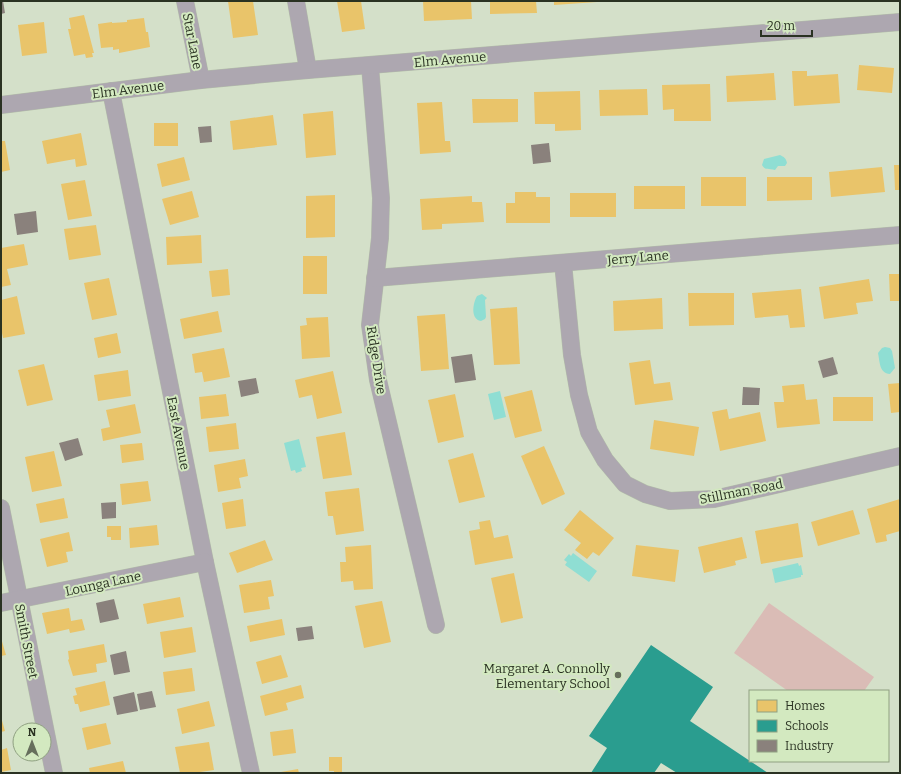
<svg xmlns="http://www.w3.org/2000/svg" width="901" height="774" font-family="Bitter,serif">
<style>
.green{fill:#dabcb6}
.water{fill:#8fded3}
.homes{fill:#e9c46a}
.schools{fill:#2a9d8f}
.industry{fill:#8a817c}
.lines{fill:none;stroke-linecap:round;stroke-linejoin:round}
.minor-casing{stroke:#b2bca9;stroke-width:18}
.minor{stroke:#ada7b0;stroke-width:17}
.poi-dot{fill:#666f5c;stroke:#d3e9c0;stroke-width:1.5}
.labels{text-anchor:middle;stroke-width:4;stroke-linejoin:round;paint-order:stroke}
.street-label{font-size:13px;fill:#2a3222;stroke:#d3e9c0}
.poi-label{font-size:13px;fill:#2a3222;stroke:#d3e9c0;text-anchor:end}
</style>
<rect width="100%" height="100%" fill="#d4e0c9"/>
<polygon class="green" points="769,603 874,677 864,691 788,691 734,653"/>
<g class="water">
<path d="M780 155C784 157 786 158 787 163L785 166H778L775 170C769 168 765 171 762 165L764 159Z"/>
<path d="M482 294 487 298 485 300 486 317 485 319 481 321C470 319 473 303 477 296Z"/>
<path d="M885 347 890 348 892 351 895 368 890 374C879 373 880 362 878 353L882 348Z"/>
<polygon points="500,391 506,417 494,420 488,394"/>
<polygon points="299,439 306,467 301,468 302,471 296,473 295,470 291,471 284,443"/>
<polygon points="573,553 597,571 589,582 565,565 567,562 564,560 569,554 571,556"/>
<polygon points="798,563 799,566 801,565 803,575 801,575 801,577 775,583 772,569"/>
</g>
<g class="homes">
<polygon points="228,1 253,1 258,35 233,38"/>
<polygon points="337,1 361,1 365,29 342,32"/>
<polygon points="423,1 471,1 472,19 424,21"/>
<polygon points="490,1 536,1 537,13 490,14"/>
<polygon points="554,1 597,1 597,2 554,5"/>
<polygon points="84,15 94,53 92,53 93,57 86,58 85,54 74,56 68,29 71,29 69,18"/>
<polygon points="144,18 146,32 148,32 150,47 119,53 119,49 113,50 113,47 101,48 98,24 112,22 112,23 127,22 127,20"/>
<polygon points="44,22 47,53 22,56 18,25"/>
<polygon points="859,65 894,68 892,93 857,90"/>
<polygon points="792,71 807,71 807,76 838,74 840,103 794,106"/>
<polygon points="774,73 776,100 727,102 726,76"/>
<polygon points="710,84 711,121 674,121 674,109 663,110 662,85"/>
<polygon points="647,89 648,115 600,116 599,90"/>
<polygon points="580,91 581,130 555,131 555,124 535,124 534,92"/>
<polygon points="472,99 518,99 518,122 473,123"/>
<polygon points="442,102 445,141 450,141 451,152 420,154 417,103"/>
<polygon points="333,111 336,155 306,158 303,114"/>
<polygon points="273,115 277,145 233,150 230,121"/>
<rect x="154" y="123" width="24" height="23"/>
<polygon points="81,133 87,165 76,167 75,159 47,164 42,141"/>
<polygon points="1,141 5,141 10,170 1,172"/>
<polygon points="184,157 190,180 162,187 157,164"/>
<polygon points="894,165 900,165 900,190 895,190"/>
<polygon points="882,167 885,192 831,197 829,172"/>
<rect x="701" y="177" width="45" height="29"/>
<polygon points="767,177 812,177 812,200 767,201"/>
<polygon points="85,180 92,216 68,220 61,184"/>
<rect x="634" y="186" width="51" height="23"/>
<polygon points="192,191 199,217 170,225 162,199"/>
<polygon points="515,192 536,192 536,197 550,197 550,223 506,223 506,203 515,203"/>
<rect x="570" y="193" width="46" height="24"/>
<polygon points="335,195 335,237 306,238 306,196"/>
<polygon points="472,196 472,202 482,202 484,222 442,224 442,229 422,230 420,199"/>
<polygon points="96,225 101,255 69,260 64,229"/>
<polygon points="201,235 202,263 167,265 166,237"/>
<polygon points="24,244 28,265 7,269 11,285 1,287 1,248"/>
<rect x="303" y="256" width="24" height="38"/>
<polygon points="228,269 230,295 212,297 209,271"/>
<polygon points="889,274 900,274 900,301 890,301"/>
<polygon points="109,278 117,315 92,320 84,283"/>
<polygon points="869,279 873,301 856,303 858,314 824,319 819,287"/>
<polygon points="801,289 805,327 790,328 788,315 755,318 752,293"/>
<polygon points="688,293 734,293 734,325 689,326"/>
<polygon points="17,296 25,334 3,338 1,328 1,300"/>
<polygon points="662,298 663,329 614,331 613,301"/>
<polygon points="517,307 520,364 494,365 490,309"/>
<polygon points="218,311 222,332 184,339 180,319"/>
<polygon points="445,314 449,369 421,371 417,316"/>
<polygon points="328,317 330,357 302,359 300,326 307,325 306,318"/>
<polygon points="117,333 121,353 98,358 94,338"/>
<polygon points="224,348 230,377 204,382 202,372 195,373 192,354"/>
<polygon points="650,360 654,384 670,382 673,400 635,405 629,363"/>
<polygon points="44,364 53,400 27,406 18,370"/>
<polygon points="128,370 131,396 98,401 94,375"/>
<polygon points="333,371 342,413 317,419 312,395 299,398 295,380"/>
<polygon points="900,383 900,412 891,413 888,384"/>
<polygon points="804,384 806,400 817,399 820,424 777,428 774,402 784,402 782,386"/>
<polygon points="532,390 542,431 515,438 504,397"/>
<polygon points="226,394 229,416 201,419 199,397"/>
<polygon points="455,394 464,437 438,443 428,400"/>
<rect x="833" y="397" width="40" height="24"/>
<polygon points="135,404 141,433 103,441 101,429 110,427 106,410"/>
<polygon points="727,409 729,419 760,412 766,441 720,451 712,412"/>
<polygon points="654,420 699,427 694,456 650,449"/>
<polygon points="236,423 239,449 209,452 206,427"/>
<polygon points="345,432 352,475 323,479 316,437"/>
<polygon points="142,443 144,460 122,463 120,445"/>
<polygon points="544,446 565,494 542,505 521,456"/>
<polygon points="54,451 62,486 32,492 25,457"/>
<polygon points="473,453 485,497 459,503 448,460"/>
<polygon points="245,459 248,476 239,478 241,488 218,492 214,465"/>
<polygon points="148,481 151,501 122,505 120,484"/>
<polygon points="359,488 364,531 336,535 333,516 328,516 325,492"/>
<polygon points="64,498 68,518 40,523 36,504"/>
<polygon points="243,499 246,526 226,529 222,503"/>
<polygon points="900,499 900,531 886,535 887,541 876,543 867,509"/>
<polygon points="580,510 614,538 599,556 593,552 587,559 575,550 581,543 564,530"/>
<polygon points="853,510 860,534 818,546 811,522"/>
<polygon points="490,520 494,538 508,535 513,558 475,565 469,531 480,529 479,522"/>
<polygon points="798,523 803,557 761,564 755,531"/>
<polygon points="157,525 159,545 130,548 129,528"/>
<polygon points="107,526 121,526 121,540 111,540 111,537 107,537"/>
<polygon points="69,532 73,551 66,552 68,562 47,567 40,539"/>
<polygon points="742,537 747,558 735,561 736,565 704,573 698,547"/>
<polygon points="265,540 273,560 237,573 229,553"/>
<polygon points="371,545 373,589 354,590 353,581 341,582 340,562 346,562 345,547"/>
<polygon points="636,545 679,550 675,582 632,576"/>
<polygon points="514,573 523,618 501,623 491,578"/>
<polygon points="271,580 274,596 268,597 270,609 244,613 239,585"/>
<polygon points="180,597 184,617 147,624 143,604"/>
<polygon points="382,601 391,642 364,648 355,606"/>
<polygon points="69,608 71,621 82,619 85,630 70,633 69,629 47,634 42,613"/>
<polygon points="282,619 285,635 250,642 247,626"/>
<polygon points="192,627 196,652 164,658 160,632"/>
<polygon points="1,638 6,655 1,656"/>
<polygon points="104,644 107,662 96,664 97,672 73,676 68,660 69,659 68,651"/>
<polygon points="281,655 288,677 262,684 256,662"/>
<polygon points="192,668 195,691 166,695 163,672"/>
<polygon points="105,681 110,705 80,712 78,704 75,704 73,696 77,695 75,688"/>
<polygon points="301,685 304,698 286,703 288,710 265,716 260,696"/>
<polygon points="209,701 215,726 182,734 177,709"/>
<polygon points="1,717 5,731 1,732"/>
<polygon points="106,723 111,744 87,750 82,728"/>
<polygon points="293,729 296,753 273,756 270,732"/>
<polygon points="209,742 214,770 193,773 180,773 175,747"/>
<polygon points="7,748 11,770 1,772 1,750"/>
<polygon points="329,757 342,757 342,773 334,773 334,771 329,771"/>
<polygon points="123,761 126,773 90,773 89,768"/>
<polygon points="298,769 299,773 281,773 281,772"/>
</g>
<polygon class="schools" points="651,645 713,687 690,721 768,773 677,773 661,763 654,773 591,773 607,748 589,736"/>
<g class="industry">
<polygon points="1,1 3,1 5,13 1,14"/>
<polygon points="211,126 212,142 200,143 198,127"/>
<polygon points="549,143 551,162 533,164 531,145"/>
<polygon points="36,211 38,232 17,235 14,214"/>
<polygon points="472,354 476,380 455,383 451,357"/>
<polygon points="833,357 838,374 823,378 818,361"/>
<polygon points="256,378 259,393 241,397 238,381"/>
<polygon points="743,387 760,388 759,405 742,405"/>
<polygon points="78,438 83,455 65,461 59,443"/>
<polygon points="116,502 116,518 102,519 101,503"/>
<polygon points="114,599 119,619 100,623 96,603"/>
<polygon points="312,626 314,639 298,641 296,628"/>
<polygon points="126,651 130,672 114,675 110,655"/>
<polygon points="152,691 156,707 140,710 137,694"/>
<polygon points="134,692 138,711 117,715 113,697"/>
</g>
<g class="lines">
<g class="minor-casing">
<g id="minor">
<polyline points="185,1 201,80"/>
<polyline points="296,1 308,70"/>
<polyline points="370,66 381,198 380,238 370,325 378,380 436,625"/>
<polyline points="111,91 205,562 251,773"/>
<polyline points="1,105 201,80 308,70 900,22"/>
<polyline points="563,263 572,355 579,395 589,432 605,460 625,484 645,494 670,501 714,499 900,456"/>
<polyline points="375,278 900,235"/>
<polyline points="1,508 54,773"/>
<polyline points="1,603 205,562"/>
</g>
</g>
<use href="#minor" class="minor"/>
</g>
<circle class="poi-dot" cx="618" cy="675" r="4"/>
<g class="labels">
<g class="street-label">
<text transform="translate(193 41) rotate(79)" y="5">Star Lane</text>
<text transform="translate(450 59) rotate(-5)" y="5">Elm Avenue</text>
<text transform="translate(128 89) rotate(-7)" y="5">Elm Avenue</text>
<text transform="translate(638 257) rotate(-5)" y="5">Jerry Lane</text>
<text transform="translate(377 360) rotate(81)" y="5">Ridge Drive</text>
<text transform="translate(179 433) rotate(79)" y="5">East Avenue</text>
<text transform="translate(741 491) rotate(-11)" y="5">Stillman Road</text>
<text transform="translate(103 583) rotate(-12)" y="5">Lounga Lane</text>
<text transform="translate(27 641) rotate(79)" y="5">Smith Street</text>
</g>
<g class="poi-label">
<text x="610" y="673">Margaret A. Connolly<tspan x="610" dy="15">Elementary School</tspan></text>
</g>
</g>
<rect width="901" height="774" fill="none" stroke="#2a3222" stroke-width="4"/>
<rect x="749" y="690" width="140" height="72" fill="#d3e9c0" stroke="#8fa081"/>
<rect x="757" y="700" width="20" height="12" fill="#e9c46a" stroke="#8fa081"/>
<text x="785" y="710" font-size="12" fill="#2a3222">Homes</text>
<rect x="757" y="720" width="20" height="12" fill="#2a9d8f" stroke="#8fa081"/>
<text x="785" y="730" font-size="12" fill="#2a3222">Schools</text>
<rect x="757" y="740" width="20" height="12" fill="#8a817c" stroke="#8fa081"/>
<text x="785" y="750" font-size="12" fill="#2a3222">Industry</text>
<g transform="translate(32 742)"><circle r="19" fill="#d3e9c0" stroke="#8fa081"/>
<path d="M0-3L7 15L0 10L-7 15Z" fill="#666f5c"/>
<text y="-6" font-size="11" font-weight="bold" text-anchor="middle" fill="#2a3222">N</text>
</g>
<path d="M761 30v6h51v-6" fill="none" stroke="#2a3222" stroke-width="2"/>
<text x="767" y="30" font-size="12" fill="#2a3222" stroke="#d3e9c0" stroke-width="3" paint-order="stroke">20 m</text>
</svg>
